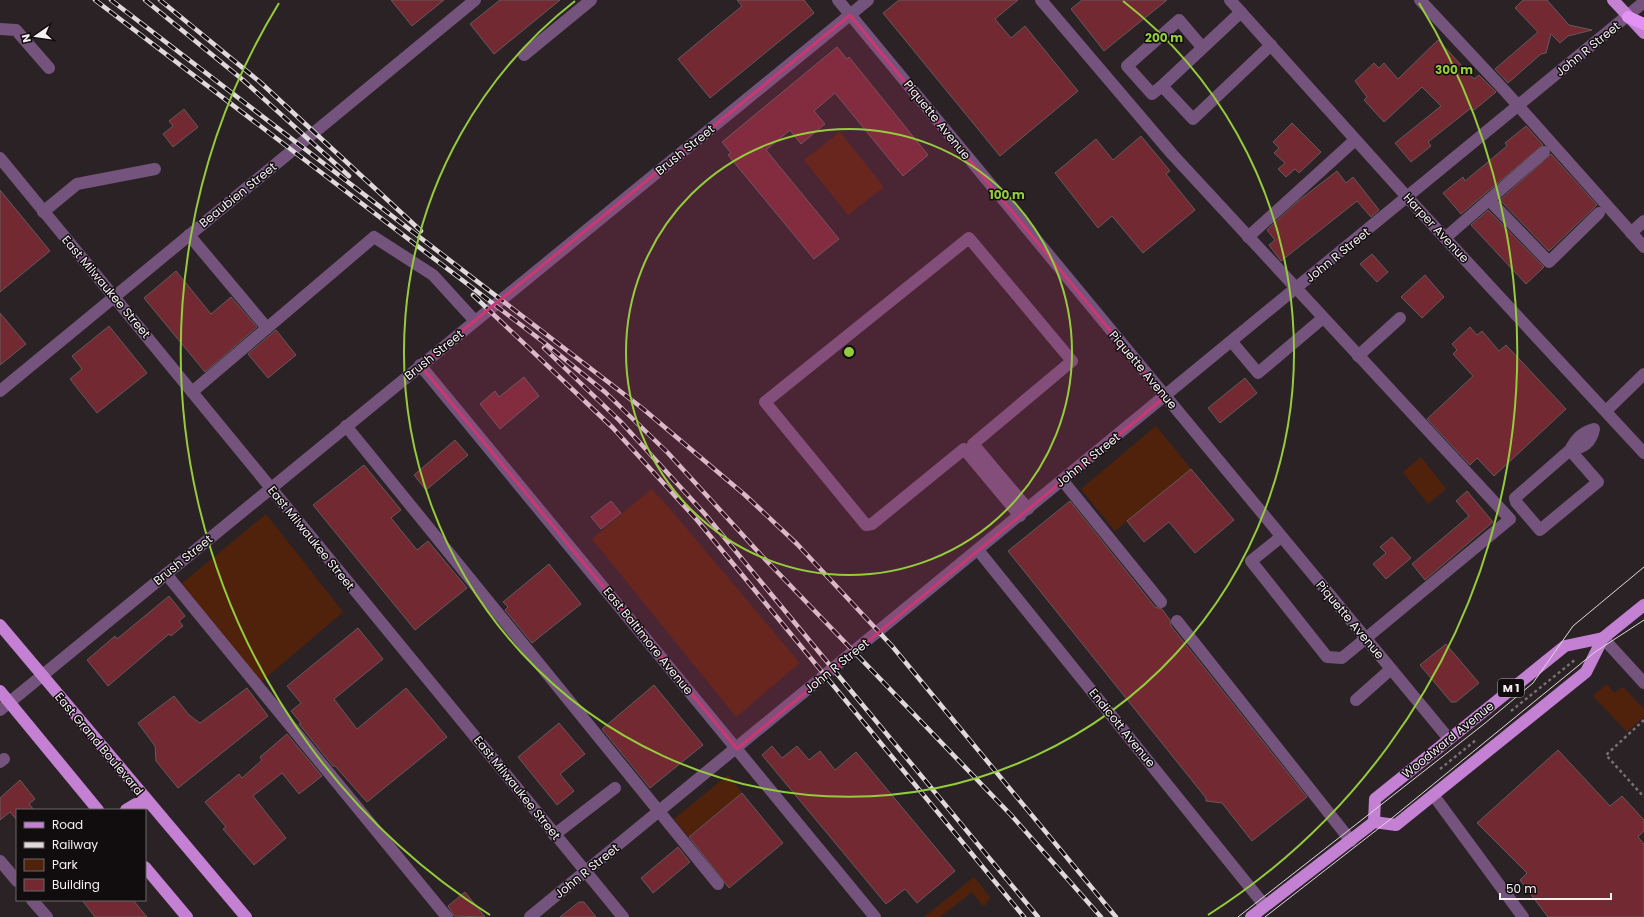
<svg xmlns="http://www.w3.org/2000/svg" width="1644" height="917" font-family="Poppins,sans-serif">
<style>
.green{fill:#50220b}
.building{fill:#722932;stroke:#655a5a}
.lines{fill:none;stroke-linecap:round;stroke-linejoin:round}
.path{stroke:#787073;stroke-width:2.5;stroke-dasharray:3 3;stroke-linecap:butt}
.minor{stroke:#74547c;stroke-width:12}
.major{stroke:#c480d3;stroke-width:12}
.highway{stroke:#e491f6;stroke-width:12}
.tram{stroke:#dfd9dc;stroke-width:1}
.rail-casing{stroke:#dfd9dc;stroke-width:4.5}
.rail{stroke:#110d0f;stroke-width:3;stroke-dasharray:9;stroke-linecap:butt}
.marked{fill:#ca3872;fill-opacity:0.2;stroke:#ca3872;stroke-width:3;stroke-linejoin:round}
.ring{fill:none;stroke:#94cc3c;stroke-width:2}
.labels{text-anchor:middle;stroke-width:3;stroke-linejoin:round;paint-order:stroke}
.shield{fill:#110d0f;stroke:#b1acaf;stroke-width:1}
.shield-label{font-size:11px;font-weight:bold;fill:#f6f0f3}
.street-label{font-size:12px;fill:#f6f0f3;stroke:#110d0f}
.centre{fill:#94cc3c;stroke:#110d0f;stroke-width:2}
.ring-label{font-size:12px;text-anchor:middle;font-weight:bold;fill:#94cc3c;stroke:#110d0f;stroke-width:3;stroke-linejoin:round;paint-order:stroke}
</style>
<rect width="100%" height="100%" fill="#2b2226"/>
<g class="green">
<polygon points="840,132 884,187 848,215 804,160"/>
<polygon points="1156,426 1191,469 1115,531 1081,489"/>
<polygon points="1421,457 1446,489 1428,504 1403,472"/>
<polygon points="651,489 666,504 800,663 736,717 592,539"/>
<polygon points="266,514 343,612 261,682 181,584"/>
<polygon points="1607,684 1614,693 1623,687 1644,709 1644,717 1627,732 1593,696"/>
<polygon points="728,775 742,793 688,837 674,819"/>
<polygon points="974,877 990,897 986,905 982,905 972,892 940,917 924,917"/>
</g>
<g class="building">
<polygon points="391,0 444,0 412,26"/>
<polygon points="500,0 560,0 494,54 470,24"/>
<polygon points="737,0 804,0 814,13 710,98 678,59 742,6"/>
<polygon points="899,0 1018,0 995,19 1011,38 1025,26 1078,91 1000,156 883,13"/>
<polygon points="1082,0 1167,0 1104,51 1071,9"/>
<polygon points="1523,0 1547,0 1569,25 1592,30 1568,36 1560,43 1551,34 1546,53 1541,54 1508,83 1495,69 1538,32 1515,8"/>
<polygon points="1438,40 1474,79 1479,75 1496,92 1474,110 1471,108 1428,142 1431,146 1411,162 1395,143 1441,106 1422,87 1384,122 1364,100 1367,97 1355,81 1374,63 1379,68 1384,63 1398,79"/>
<polygon points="837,47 847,59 849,57 928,155 903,176 835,93 814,111 825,124 801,144 790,130 766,150 839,239 814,259 728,155 731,153 722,142"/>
<polygon points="184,109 198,127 173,147 163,134 173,126 169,121"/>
<polygon points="1292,123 1321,152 1299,173 1295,169 1286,177 1278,169 1285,163 1274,153 1279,148 1273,142"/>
<polygon points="1526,126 1543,145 1461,214 1443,193 1463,177 1465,181 1507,146 1505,143"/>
<polygon points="1141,136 1170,171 1166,174 1195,210 1143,253 1112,216 1098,228 1055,173 1096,139 1113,160"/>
<polygon points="1551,154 1597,205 1549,251 1500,200"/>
<polygon points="1337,171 1346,183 1353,177 1379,210 1371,217 1357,201 1281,261 1269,245 1275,240 1267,230 1297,202"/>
<polygon points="0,190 50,251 0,292"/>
<polygon points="1488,210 1544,267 1526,284 1471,225"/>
<polygon points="1372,254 1388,272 1377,282 1360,264"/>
<polygon points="176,271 211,314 231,297 257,327 205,372 144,298"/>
<polygon points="1425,275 1444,297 1422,318 1401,297"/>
<polygon points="0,313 26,344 0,365"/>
<polygon points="109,326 147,373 97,413 70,379 82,369 72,356"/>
<polygon points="1470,327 1477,335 1482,331 1499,351 1506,345 1566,409 1494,476 1477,458 1470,465 1427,419 1473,376 1453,354 1457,350 1452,344"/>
<polygon points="276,330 296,355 268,378 248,354"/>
<polygon points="524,377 539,396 500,429 480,404 495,391 499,397"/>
<polygon points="1245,378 1257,393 1220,423 1208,408"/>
<polygon points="455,440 468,455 426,490 414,475"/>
<polygon points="364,465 401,510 391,518 417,550 428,541 467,588 415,630 313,505"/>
<polygon points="1191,469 1234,520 1195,553 1169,522 1144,542 1127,521"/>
<polygon points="1467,491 1493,522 1425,580 1412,564 1469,516 1456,501"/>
<polygon points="611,501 621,513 601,529 591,517"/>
<polygon points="1070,501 1155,607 1162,609 1170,620 1171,626 1307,797 1252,841 1222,803 1206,801 1206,798 1008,551"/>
<polygon points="1392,537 1411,558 1386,579 1373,564 1386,553 1380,547"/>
<polygon points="549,564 581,604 532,643 505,610 508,607 503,602"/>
<polygon points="169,596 185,616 179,621 183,626 171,636 169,634 108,686 87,660 115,636 117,639"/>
<polygon points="358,628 383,659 334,699 357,729 406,688 447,737 367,802 335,766 333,766 299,724 301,723 291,711 301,703 287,686"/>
<polygon points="1446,644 1479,683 1456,702 1451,702 1420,665"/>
<polygon points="654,685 703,745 650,788 602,729"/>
<polygon points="247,688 268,716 178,788 156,761 155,746 138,723 174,696 189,715 200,723"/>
<polygon points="559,723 585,754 560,774 574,791 557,805 518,757"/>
<polygon points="287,734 322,776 299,794 282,773 253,796 286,838 254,865 223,829 226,827 205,802 239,774 242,778 262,760 260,757"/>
<polygon points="772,746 782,758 797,746 809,760 820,751 835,770 856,752 955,871 917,903 905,889 886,904 762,755"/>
<polygon points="1558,750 1610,806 1622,796 1644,820 1644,831 1638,837 1644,844 1644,917 1548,917 1520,880 1527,873 1477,823"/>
<polygon points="20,780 35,799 29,804 34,810 17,810 17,820 10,812 0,820 0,798"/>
<polygon points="742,793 783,843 729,888 689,837"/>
<polygon points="678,847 690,862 653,893 641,878"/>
<polygon points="465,892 485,917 454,916 448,906"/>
<polygon points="82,900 133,900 147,917 95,917"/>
<polygon points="579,902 584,902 596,917 560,917"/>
</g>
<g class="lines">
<g class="path">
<polyline points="1511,711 1576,659"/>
<polyline points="1644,720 1606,755 1644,797"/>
<polyline points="1440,769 1476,740"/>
</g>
<g class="minor">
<polyline points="838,0 1449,739"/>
<polyline points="1041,0 1172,154 1510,519 1342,658 1327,657 1251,561 1281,537"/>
<polyline points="1230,0 1408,198 1644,453"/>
<polyline points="1420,0 1505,91 1644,247"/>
<polyline points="0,29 16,30 49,68"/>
<polyline points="1202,47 1179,20 1127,66 1152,94 1162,86 1241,12"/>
<polyline points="524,55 591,0"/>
<polyline points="1162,86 1193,119 1271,45"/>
<polyline points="0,158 623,917"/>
<polyline points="1489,200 1549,262 1599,213"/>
<polyline points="43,212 77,184 155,169"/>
<polyline points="1631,233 1644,221"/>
<polyline points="189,235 267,328"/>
<polyline points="1248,237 1355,140"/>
<polyline points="1445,238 1544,152"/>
<polyline points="1232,342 1258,373 1323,318"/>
<polyline points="1358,356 1400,318"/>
<polyline points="420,365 875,917"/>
<polyline points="0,391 475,0"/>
<polyline points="192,392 374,237 433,275 475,321"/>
<polyline points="1606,411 1644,374"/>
<polyline points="346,426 718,884"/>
<path d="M1594 429C1591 443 1584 448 1570 450 1576 439 1582 432 1594 429Z"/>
<polygon points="1570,450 1598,482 1540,530 1516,502 1515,498"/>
<polyline points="1063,481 1161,602"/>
<polyline points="1020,516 964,449 872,524 866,525 765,402 969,238 1072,361 973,444 1028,509"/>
<polyline points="978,550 1265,906"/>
<polyline points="166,574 447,917"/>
<polyline points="1177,621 1351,841"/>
<polyline points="1603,638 1644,683"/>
<polyline points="1356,700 1391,669"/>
<polyline points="0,710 868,0"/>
<polyline points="0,762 4,759"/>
<polyline points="1434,796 1523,917"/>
<polyline points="554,835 615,788"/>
<polyline points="0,861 17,881"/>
<polyline points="32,900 47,917"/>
<polyline points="530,917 1644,2"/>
</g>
<g class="major">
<polyline points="1613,0 1644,33"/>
<polyline points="0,625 246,917"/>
<polyline points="0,691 98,810"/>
<polyline points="126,810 136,804 149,803"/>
<polyline points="1374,822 1375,799 1565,646 1603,638"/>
<polyline points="145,867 187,917"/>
<polyline points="1251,917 1374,822 1396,825 1586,672 1603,638 1644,605"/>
</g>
<polyline class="highway" points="1628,17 1644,24"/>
<g class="tram">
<polyline points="1238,917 1484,724 1533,683 1573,626 1644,567"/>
<polyline points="1265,917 1392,818 1595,652 1644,620"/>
</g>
<g class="rail-casing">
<g id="rail">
<polyline points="95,0 546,344 605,392 668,453 761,555 1011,815 1101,917"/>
<polyline points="111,0 642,408 745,495 797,544 892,646 1116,917"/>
<polyline points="145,0 243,80 349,176"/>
<polyline points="160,0 260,82 421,231"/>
<polyline points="473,295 613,428 697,520 1024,917"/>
<polyline points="544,348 620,421 704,513 1038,917"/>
</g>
</g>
<use href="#rail" class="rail"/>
</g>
<path class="marked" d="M850 15 1165 397 737 749 420 365Z"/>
<g class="ring">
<circle cx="849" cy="352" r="223"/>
<path d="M1123 1A445 445 0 1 1 575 1"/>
<path d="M490 915A668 668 0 0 1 279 3M1419 3A668 668 0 0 1 1208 915"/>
</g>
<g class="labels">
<rect class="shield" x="1498" y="679" width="26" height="18" rx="3"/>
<g class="shield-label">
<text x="1511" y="692">M 1</text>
</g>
<g class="street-label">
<text transform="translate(1588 49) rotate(-39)" y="4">John R Street</text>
<text transform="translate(937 120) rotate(51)" y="4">Piquette Avenue</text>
<text transform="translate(685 150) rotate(-39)" y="4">Brush Street</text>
<text transform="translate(238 195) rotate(-39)" y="4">Beaubien Street</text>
<text transform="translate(1436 228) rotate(47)" y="4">Harper Avenue</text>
<text transform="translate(1338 255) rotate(-39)" y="4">John R Street</text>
<text transform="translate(106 287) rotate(50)" y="4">East Milwaukee Street</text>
<text transform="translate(434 355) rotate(-39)" y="4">Brush Street</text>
<text transform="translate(1143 370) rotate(50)" y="4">Piquette Avenue</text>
<text transform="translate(1088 460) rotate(-39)" y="4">John R Street</text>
<text transform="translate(311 538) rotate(51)" y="4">East Milwaukee Street</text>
<text transform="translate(183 560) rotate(-39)" y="4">Brush Street</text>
<text transform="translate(1350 620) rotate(50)" y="4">Piquette Avenue</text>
<text transform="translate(648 641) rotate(51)" y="4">East Baltimore Avenue</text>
<text transform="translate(837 666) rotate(-39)" y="4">John R Street</text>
<text transform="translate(1122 728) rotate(51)" y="4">Endicott Avenue</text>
<text transform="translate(1448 740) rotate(-39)" y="4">Woodward Avenue</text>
<text transform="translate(99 744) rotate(50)" y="4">East Grand Boulevard</text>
<text transform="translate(517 788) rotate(51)" y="4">East Milwaukee Street</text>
<text transform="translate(587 871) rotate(-39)" y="4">John R Street</text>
</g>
</g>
<circle cx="849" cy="352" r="6" class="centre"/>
<g class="ring-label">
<text x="1164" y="42">200 m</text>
<text x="1454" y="74">300 m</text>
<text x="1007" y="199">100 m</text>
</g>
<rect x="16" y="809" width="130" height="92" fill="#110d0f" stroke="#6d686a"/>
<rect x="24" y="822" width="20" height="6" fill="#c480d3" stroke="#6d686a"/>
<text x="52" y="829" font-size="12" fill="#f6f0f3">Road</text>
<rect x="24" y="842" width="20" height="6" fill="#dfd9dc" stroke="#6d686a"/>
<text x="52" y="849" font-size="12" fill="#f6f0f3">Railway</text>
<rect x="24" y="859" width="20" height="12" fill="#50220b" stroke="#6d686a"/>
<text x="52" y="869" font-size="12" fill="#f6f0f3">Park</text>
<rect x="24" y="879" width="20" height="12" fill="#722932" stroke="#6d686a"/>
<text x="52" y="889" font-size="12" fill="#f6f0f3">Building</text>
<g transform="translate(36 36) rotate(257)" stroke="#110d0f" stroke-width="3" paint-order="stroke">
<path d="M0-3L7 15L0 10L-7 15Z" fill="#f6f0f3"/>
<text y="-6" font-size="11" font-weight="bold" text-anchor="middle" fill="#f6f0f3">N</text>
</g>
<path d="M1500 893v6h111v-6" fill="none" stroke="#f6f0f3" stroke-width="2"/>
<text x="1506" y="893" font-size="12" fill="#f6f0f3" stroke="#110d0f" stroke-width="3" paint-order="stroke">50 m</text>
</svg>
